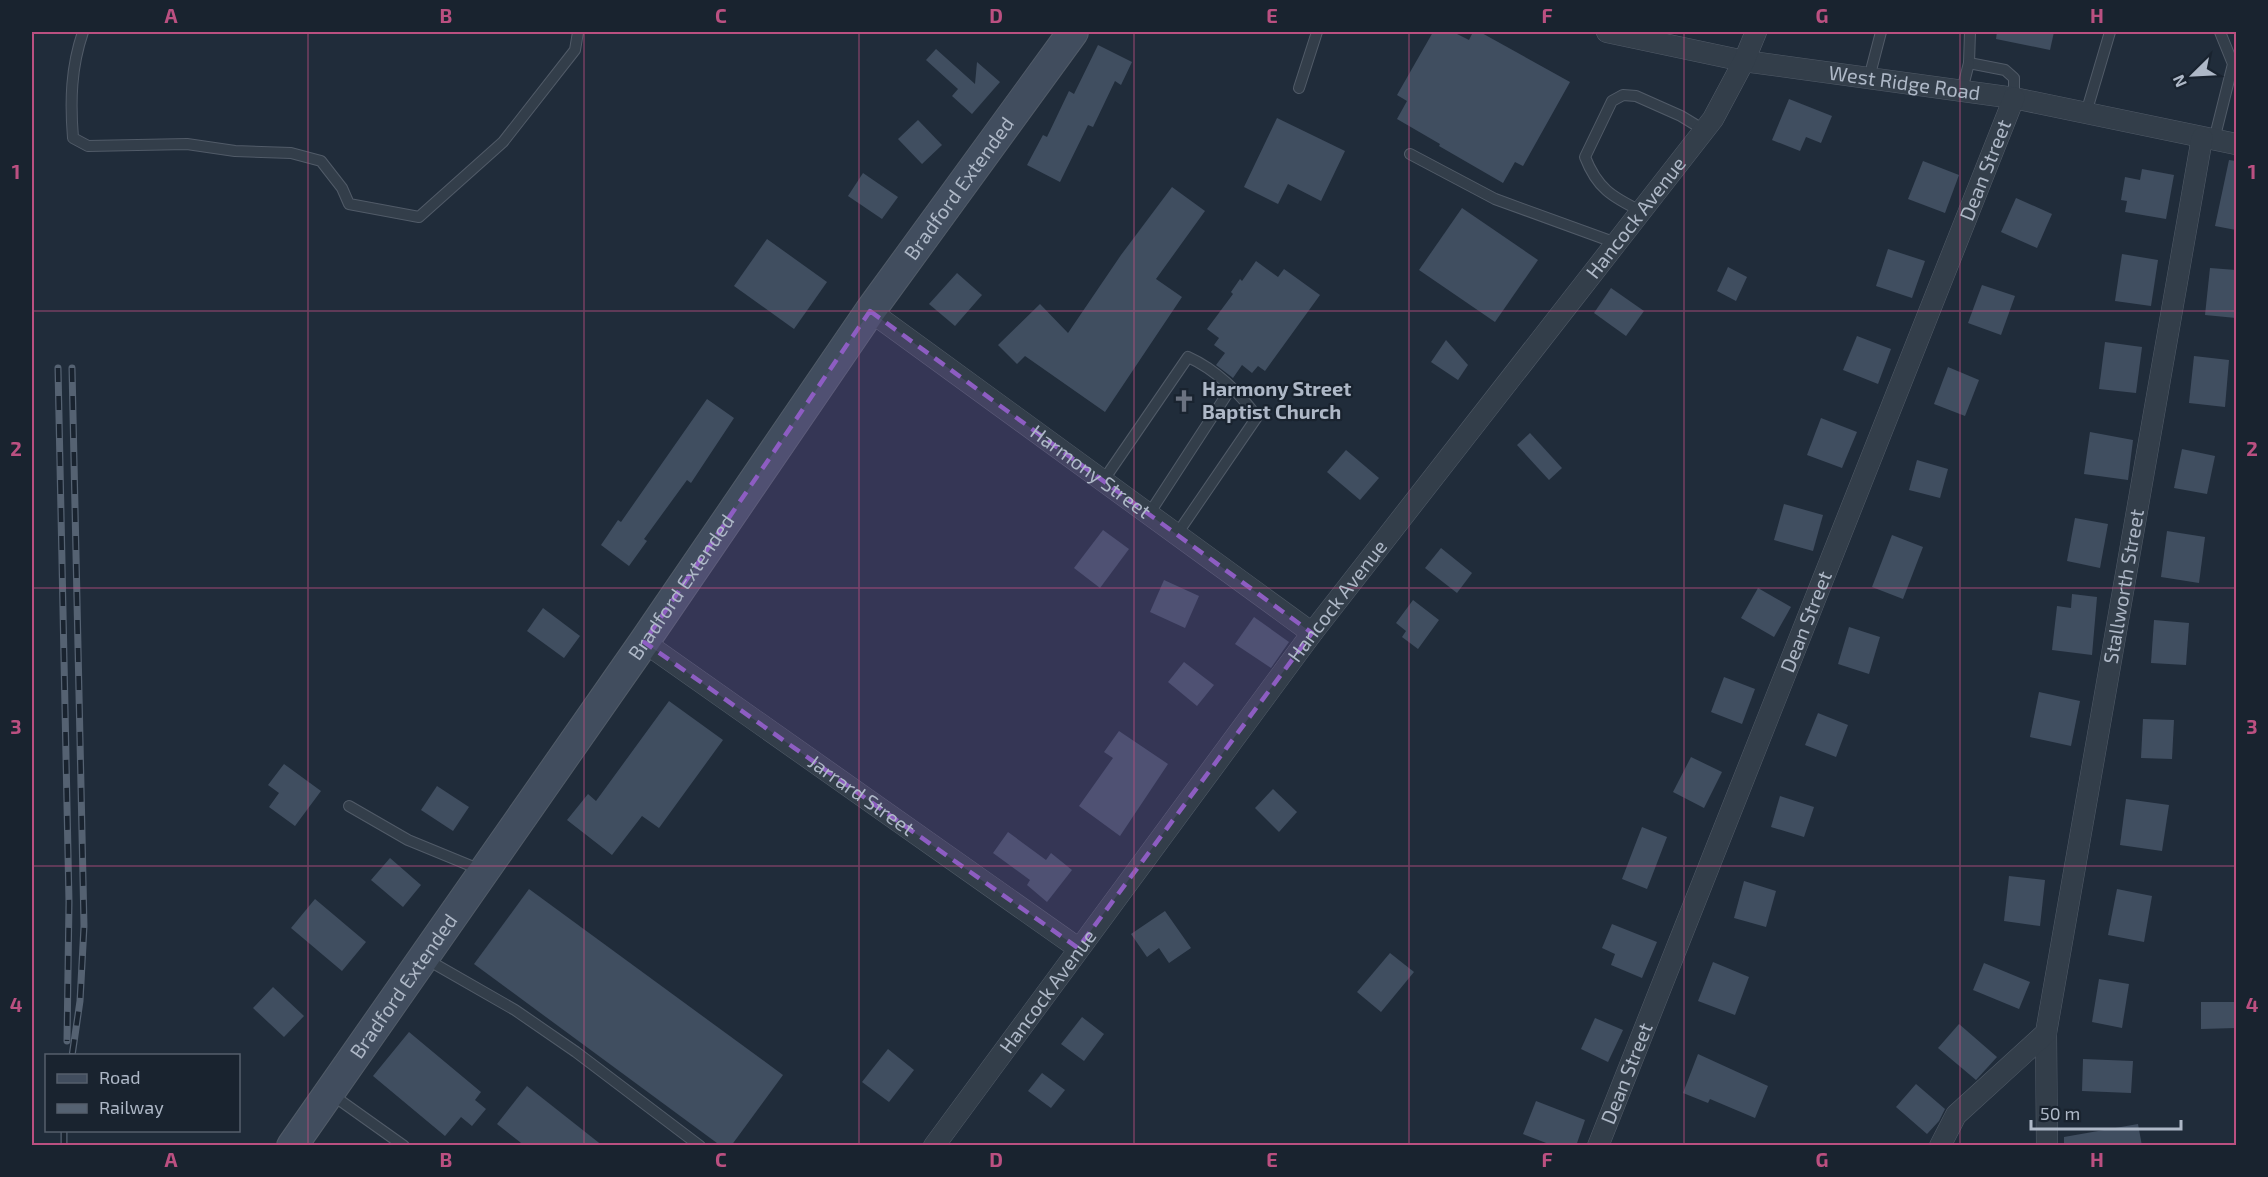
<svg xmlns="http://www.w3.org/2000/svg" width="2268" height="1177" font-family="'Exo 2',sans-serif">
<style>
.building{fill:#404e60}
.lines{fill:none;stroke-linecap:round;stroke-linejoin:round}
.lane-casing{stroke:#515b68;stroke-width:12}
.street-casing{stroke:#515b68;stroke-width:22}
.secondary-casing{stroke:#515b68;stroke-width:32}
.lane{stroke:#333e4a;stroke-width:10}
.street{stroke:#333e4a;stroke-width:21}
.secondary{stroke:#414d5e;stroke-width:30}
.rail-casing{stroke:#556272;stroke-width:7}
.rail{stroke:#19232f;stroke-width:4.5;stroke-dasharray:14;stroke-linecap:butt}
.marked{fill:#8d5dc2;fill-opacity:0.2;stroke:#8d5dc2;stroke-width:4.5;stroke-dasharray:12 8;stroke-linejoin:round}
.grid{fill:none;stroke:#bb5081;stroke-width:1.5;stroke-opacity:0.55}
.labels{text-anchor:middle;stroke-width:4.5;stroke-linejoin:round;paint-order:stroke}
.street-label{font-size:20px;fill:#aeb8c7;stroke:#19232f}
.poi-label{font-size:20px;font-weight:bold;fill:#aeb8c7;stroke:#19232f;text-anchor:start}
.neatline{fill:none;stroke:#bb5081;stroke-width:2}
.grid-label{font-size:20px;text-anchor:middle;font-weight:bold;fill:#bb5081}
</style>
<rect width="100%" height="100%" fill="#202c3a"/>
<g class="building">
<polygon points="1433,32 1453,32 1469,40 1473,32 1480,32 1570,82 1523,166 1515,162 1503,183 1439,146 1440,144 1397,119 1407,101 1397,95"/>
<polygon points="1997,32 2054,32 2050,50 1996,39"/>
<polygon points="1098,45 1132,62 1121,85 1115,81 1093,127 1088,125 1060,182 1027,165 1043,135 1047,137 1069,91 1074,94"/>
<polygon points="936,49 975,84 977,62 1000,82 972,114 952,96 958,89 926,60"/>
<polygon points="1789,99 1832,116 1821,143 1806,137 1800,151 1772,140"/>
<polygon points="1277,118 1345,151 1321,201 1288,184 1278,204 1244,187"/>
<polygon points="918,120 942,145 922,164 898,139"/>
<polygon points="2229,160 2236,161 2236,230 2215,226"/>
<polygon points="1923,161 1959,175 1945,213 1908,199"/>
<polygon points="2142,169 2174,175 2166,219 2125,212 2127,201 2121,200 2125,177 2140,180"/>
<polygon points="863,173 898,197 882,219 848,196"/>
<polygon points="1172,187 1205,211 1156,279 1182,297 1105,412 1025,356 1017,364 998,345 1040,304 1068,333 1121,255"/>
<polygon points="2016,198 2052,214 2037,248 2001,232"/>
<polygon points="1462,208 1538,260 1495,322 1419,270"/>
<polygon points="767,239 827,282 794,329 734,286"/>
<polygon points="1888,249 1925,261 1912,298 1876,286"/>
<polygon points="2122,254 2158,260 2151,306 2115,301"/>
<polygon points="1256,261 1278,277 1284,269 1320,295 1265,371 1258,366 1252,373 1242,365 1233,378 1216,365 1225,353 1214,345 1219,338 1207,329 1233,294 1231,292 1240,279 1242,281"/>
<polygon points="1728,267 1747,277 1736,301 1717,291"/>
<polygon points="2210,268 2236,270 2236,318 2205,315"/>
<polygon points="957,273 982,295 955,326 929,304"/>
<polygon points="1982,285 2015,296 2001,335 1968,323"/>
<polygon points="1611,288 1644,311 1626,336 1594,313"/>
<polygon points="1857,336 1891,349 1878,384 1843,370"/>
<polygon points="1446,340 1468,365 1458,380 1431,362"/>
<polygon points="2105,342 2142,347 2136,393 2099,389"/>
<polygon points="2194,356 2229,360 2225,407 2189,403"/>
<polygon points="1948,367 1979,380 1965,416 1934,404"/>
<polygon points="707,399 734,418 691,483 687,480 644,539 647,541 629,566 601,545 618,520 621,522"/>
<polygon points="1821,418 1857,432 1842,468 1807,455"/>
<polygon points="2090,432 2133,440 2128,480 2084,474"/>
<polygon points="1530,433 1562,468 1549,480 1517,445"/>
<polygon points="2182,449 2215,456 2207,494 2174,488"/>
<polygon points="1346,450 1379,478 1360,500 1327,472"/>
<polygon points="1917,460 1948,469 1940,498 1909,490"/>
<polygon points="1784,504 1823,515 1813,551 1774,540"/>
<polygon points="2075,518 2108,524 2100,568 2067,561"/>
<polygon points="1103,530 1129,549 1100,588 1074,568"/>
<polygon points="2167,531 2205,537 2199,583 2161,577"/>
<polygon points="1892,535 1923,547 1903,599 1872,587"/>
<polygon points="1441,548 1472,573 1457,593 1425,568"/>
<polygon points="1164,580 1199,596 1185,628 1150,612"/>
<polygon points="1758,588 1791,607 1774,637 1741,618"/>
<polygon points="2072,594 2097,597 2092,655 2052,650 2057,606 2071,608"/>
<polygon points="1413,600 1439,620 1418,649 1402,637 1406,631 1396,623"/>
<polygon points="543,608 580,636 564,658 527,631"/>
<polygon points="1254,617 1289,642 1271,668 1235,644"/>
<polygon points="2154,620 2189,623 2186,665 2151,663"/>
<polygon points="1849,627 1880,637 1869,674 1838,664"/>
<polygon points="1184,662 1214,685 1197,706 1168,682"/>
<polygon points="1724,677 1755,689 1742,724 1711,712"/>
<polygon points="2039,692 2080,701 2071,746 2030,737"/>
<polygon points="669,701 723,740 659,828 642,816 612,855 567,820 588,794 596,801"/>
<polygon points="1818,713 1848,725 1836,757 1805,745"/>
<polygon points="2143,719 2174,720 2172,759 2141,758"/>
<polygon points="1119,731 1168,764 1120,836 1079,806 1113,758 1104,752"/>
<polygon points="1691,757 1722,772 1704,808 1673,792"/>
<polygon points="284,764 321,791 295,826 269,807 279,793 268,785"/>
<polygon points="437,786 469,807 453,831 421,810"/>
<polygon points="1273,789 1297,812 1279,832 1255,808"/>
<polygon points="1780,796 1814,807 1804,837 1771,827"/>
<polygon points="2126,799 2169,805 2162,851 2120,845"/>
<polygon points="1642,827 1667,837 1647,889 1622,879"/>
<polygon points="1008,832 1046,860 1051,853 1072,870 1047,902 1027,885 1030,880 993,853"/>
<polygon points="390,858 421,885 403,907 371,880"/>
<polygon points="2009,876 2045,880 2040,926 2004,921"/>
<polygon points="1744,881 1776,891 1766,927 1734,918"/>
<polygon points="529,889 783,1075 731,1146 721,1146 474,964"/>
<polygon points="2117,889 2152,896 2144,942 2108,935"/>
<polygon points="315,899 366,942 342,971 291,928"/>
<polygon points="1165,911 1191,948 1169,963 1159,948 1147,957 1131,934"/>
<polygon points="1612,924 1657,942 1642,978 1611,965 1615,954 1602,948"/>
<polygon points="1390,953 1414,972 1381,1012 1357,992"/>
<polygon points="1713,962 1749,977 1735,1015 1698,1001"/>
<polygon points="1984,963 2030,982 2019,1009 1973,990"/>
<polygon points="2099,979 2129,984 2122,1028 2092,1022"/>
<polygon points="273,987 304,1016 284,1037 253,1008"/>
<polygon points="2201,1002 2236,1002 2236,1028 2201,1029"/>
<polygon points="1082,1017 1104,1034 1084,1061 1061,1044"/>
<polygon points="1595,1018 1623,1030 1608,1062 1581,1049"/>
<polygon points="1959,1024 1997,1057 1976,1080 1938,1048"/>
<polygon points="409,1032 481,1092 475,1100 486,1109 472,1126 461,1117 445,1136 373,1076"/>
<polygon points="888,1049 914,1070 889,1102 862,1082"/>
<polygon points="1698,1054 1768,1086 1755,1118 1710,1099 1708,1103 1683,1093"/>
<polygon points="2083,1059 2133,1061 2131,1093 2082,1091"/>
<polygon points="1042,1073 1065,1090 1051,1108 1028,1091"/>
<polygon points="1916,1084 1945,1109 1939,1121 1927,1134 1896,1107"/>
<polygon points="527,1086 603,1146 525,1146 497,1124"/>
<polygon points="1536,1101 1585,1120 1576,1146 1554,1146 1523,1134"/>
<polygon points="2138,1124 2142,1146 2064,1146 2064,1137"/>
</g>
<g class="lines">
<g class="lane-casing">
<g id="lane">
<path d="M83 32C71 67 70 101 73 138L88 146 187 144 235 151 291 153 321 161 342 188 349 204 419 217 503 142 575 50 578 32"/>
<polyline points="1970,32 1969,63 2005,70 2014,78 2014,98"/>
<polyline points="1869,78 1881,32"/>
<polyline points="1299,88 1317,32"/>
<polyline points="1962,90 1969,63"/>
<polyline points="2086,113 2110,32"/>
<polyline points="2214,140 2233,64 2220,32"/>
<polyline points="1410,154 1495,199 1616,243"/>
<path d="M1641 211C1612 197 1597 188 1585 157L1612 101 1623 95 1636 96 1681 116 1704 130"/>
<path d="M1103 481 1188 357C1215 369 1240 393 1257 417L1177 534"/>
<polyline points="1149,514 1231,388"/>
<polyline points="349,806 408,840 481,870"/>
<polyline points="426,959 515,1010 576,1052 700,1146"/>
<polyline points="331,1094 404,1146"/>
</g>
</g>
<g class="street-casing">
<g id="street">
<path id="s1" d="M1607 32 1744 61 2014 98 2236 144"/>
<path id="s2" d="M870 311 1312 633"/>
<path id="s3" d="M644 642 1078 948"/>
<polyline points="2046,1033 2047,1146"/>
<path id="s4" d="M934 1146 1312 633 1713 119 1744 61 1756 32"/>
<path id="s5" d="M1598 1146 2014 98"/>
<path id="s6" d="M1940 1146 1956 1115 2046 1033 2202 138"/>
</g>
</g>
<g class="secondary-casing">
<g id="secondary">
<path id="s7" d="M292 1146 644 642 870 311 1073 32"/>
</g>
</g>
<use href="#lane" class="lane"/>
<use href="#street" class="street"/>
<use href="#secondary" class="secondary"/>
<g class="rail-casing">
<g id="rail">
<polyline points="58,368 69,902 67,1041"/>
<polyline points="72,368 84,926 80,1001 72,1056"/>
<polyline points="64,1146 64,1130"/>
</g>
</g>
<use href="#rail" class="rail"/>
</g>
<path class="marked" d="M870 311 1312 633 1078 948 644 642Z"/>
<path class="grid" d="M308 32V1146M584 32V1146M859 32V1146M1134 32V1146M1409 32V1146M1684 32V1146M1960 32V1146M32 311H2236M32 588H2236M32 866H2236"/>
<defs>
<g id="church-bare" transform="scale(1.8)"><path d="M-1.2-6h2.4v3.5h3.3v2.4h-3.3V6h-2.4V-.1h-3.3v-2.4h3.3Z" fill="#6b7280" stroke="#19232f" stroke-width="2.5" paint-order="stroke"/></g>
</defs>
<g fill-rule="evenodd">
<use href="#church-bare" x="1184" y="401"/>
</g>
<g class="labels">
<g class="street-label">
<text dy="7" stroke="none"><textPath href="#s1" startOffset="302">West Ridge Road</textPath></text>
<text dy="7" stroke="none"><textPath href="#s5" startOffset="1050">Dean Street</textPath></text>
<text dy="7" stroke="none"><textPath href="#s7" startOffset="1167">Bradford Extended</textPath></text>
<text dy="7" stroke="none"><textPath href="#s4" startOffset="1164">Hancock Avenue</textPath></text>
<text dy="7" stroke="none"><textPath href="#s2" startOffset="273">Harmony Street</textPath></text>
<text dy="7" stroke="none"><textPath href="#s6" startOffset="610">Stallworth Street</textPath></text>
<text dy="7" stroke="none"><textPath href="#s7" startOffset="681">Bradford Extended</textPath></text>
<text dy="7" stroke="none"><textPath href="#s4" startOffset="678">Hancock Avenue</textPath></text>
<text dy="7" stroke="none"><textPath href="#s5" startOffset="564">Dean Street</textPath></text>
<text dy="7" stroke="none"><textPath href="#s3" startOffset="266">Jarrard Street</textPath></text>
<text dy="7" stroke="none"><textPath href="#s7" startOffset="195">Bradford Extended</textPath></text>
<text dy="7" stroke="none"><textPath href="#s4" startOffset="192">Hancock Avenue</textPath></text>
<text dy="7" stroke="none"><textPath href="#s5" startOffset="78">Dean Street</textPath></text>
</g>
<g class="poi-label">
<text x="1202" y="396">Harmony Street<tspan x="1202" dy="23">Baptist Church</tspan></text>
</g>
</g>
<rect width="2268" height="1177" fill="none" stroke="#19232f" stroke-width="66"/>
<rect x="45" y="1054" width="195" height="78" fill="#19232f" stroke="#555f6c" stroke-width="1.5"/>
<rect x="57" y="1074" width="30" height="9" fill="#414d5e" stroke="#555f6c" stroke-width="1.5"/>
<text x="99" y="1084" font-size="18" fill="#aeb8c7">Road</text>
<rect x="57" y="1104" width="30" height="9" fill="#556272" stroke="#555f6c" stroke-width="1.5"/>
<text x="99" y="1114" font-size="18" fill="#aeb8c7">Railway</text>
<g transform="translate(2193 75) rotate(246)" stroke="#19232f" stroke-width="4.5" paint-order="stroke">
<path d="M0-4.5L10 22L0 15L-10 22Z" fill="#aeb8c7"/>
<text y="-9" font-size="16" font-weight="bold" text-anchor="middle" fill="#aeb8c7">N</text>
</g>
<path d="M2031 1120v9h150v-9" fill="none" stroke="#aeb8c7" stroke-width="3"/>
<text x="2040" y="1120" font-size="18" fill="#aeb8c7" stroke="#19232f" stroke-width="4.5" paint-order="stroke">50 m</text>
<rect x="33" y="33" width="2202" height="1111" class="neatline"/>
<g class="grid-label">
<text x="171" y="23">A</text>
<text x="446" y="23">B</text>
<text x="721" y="23">C</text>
<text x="996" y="23">D</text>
<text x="1272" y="23">E</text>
<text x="1547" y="23">F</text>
<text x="1822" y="23">G</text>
<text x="2097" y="23">H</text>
<text x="16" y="179">1</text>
<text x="2252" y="179">1</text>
<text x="16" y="456">2</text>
<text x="2252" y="456">2</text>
<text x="16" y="734">3</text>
<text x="2252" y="734">3</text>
<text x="16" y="1012">4</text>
<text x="2252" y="1012">4</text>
<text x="171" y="1167">A</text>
<text x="446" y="1167">B</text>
<text x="721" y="1167">C</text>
<text x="996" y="1167">D</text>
<text x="1272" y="1167">E</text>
<text x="1547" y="1167">F</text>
<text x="1822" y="1167">G</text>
<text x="2097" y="1167">H</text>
</g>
</svg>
